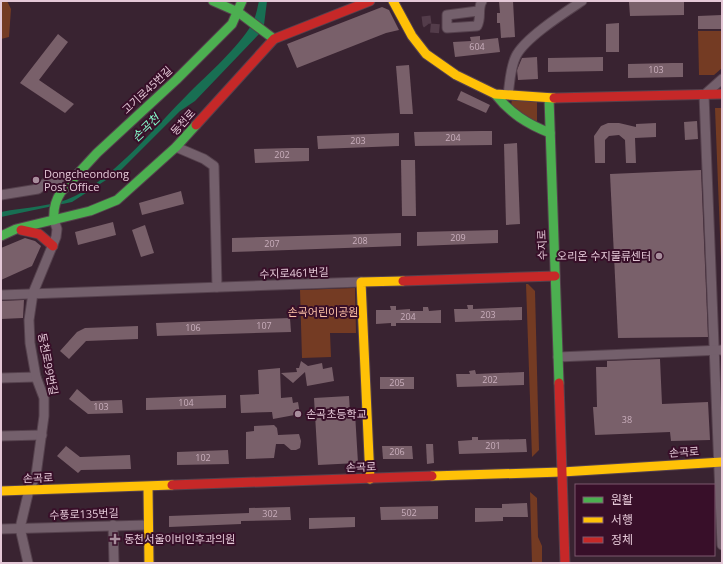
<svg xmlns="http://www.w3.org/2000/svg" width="723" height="564" font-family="'Open Sans','Noto Sans KR',sans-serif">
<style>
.green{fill:#743b23}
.water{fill:#186f53}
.building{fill:#79606a}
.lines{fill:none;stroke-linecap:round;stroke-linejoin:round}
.street-tunnel{stroke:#533c4a;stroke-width:9;stroke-dasharray:9 4.5;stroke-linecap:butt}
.street-casing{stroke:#55414d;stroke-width:11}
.fast-casing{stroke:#55414d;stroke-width:11}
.slow-casing{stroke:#55414d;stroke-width:11}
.jam-casing{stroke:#55414d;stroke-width:11}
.street{stroke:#74606c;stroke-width:9}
.fast{stroke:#4caf50;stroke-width:9}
.slow{stroke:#ffc107;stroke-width:9}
.jam{stroke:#c62828;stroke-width:9}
.poi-dot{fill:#a88e9d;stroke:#380f29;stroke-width:1.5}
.labels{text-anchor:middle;stroke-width:4;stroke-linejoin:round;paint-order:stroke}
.number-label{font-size:9px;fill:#c9aebc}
.street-label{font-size:11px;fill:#e4c8d7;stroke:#380f29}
.poi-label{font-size:11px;fill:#e4c8d7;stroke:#380f29;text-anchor:start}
.park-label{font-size:11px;fill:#fcc0a6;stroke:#380f29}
.water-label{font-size:12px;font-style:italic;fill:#84fcca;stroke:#380f29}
</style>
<rect width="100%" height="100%" fill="#392331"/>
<g class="green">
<polygon points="1,1 7,1 11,9 9,37 1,39"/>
<polygon points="698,31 722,31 722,68 714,75 699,75"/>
<polygon points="512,99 537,102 537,124 511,106"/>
<polygon points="715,108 722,108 722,285"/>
<polygon points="526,284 528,284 535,291 539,450 532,457"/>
<polygon points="355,288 356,333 330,333 331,357 302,358 300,290"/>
<polygon points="530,492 537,498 538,537 542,546 542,563 532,563"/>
</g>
<path class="water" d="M259 1H267L264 25 260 33 195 101 180 111 120 171 72 202 1 217V212C25 207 53 207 75 196 116 176 156 126 189 93 209 73 238 48 252 24 256 17 257 9 259 1Z"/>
<g class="building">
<polygon points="499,1 513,1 515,37 501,38 500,23 497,23 497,13 500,13"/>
<polygon points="658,1 684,1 684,15 630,16 629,2"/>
<polygon points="382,7 389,10 399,30 386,33 297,68 287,44"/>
<polygon points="722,15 722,29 698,29 698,16"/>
<polygon points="619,23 619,52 606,52 606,24"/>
<polygon points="58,34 68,42 39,80 74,104 65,113 20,83"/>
<polygon points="480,36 480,40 498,38 500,52 455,57 453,42 471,41 470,37"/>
<polygon points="537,57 538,79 518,80 517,70 522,58"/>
<polygon points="603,57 603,71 548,72 548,58"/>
<polygon points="672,63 683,63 683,77 628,78 628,64"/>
<polygon points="409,65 413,114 400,114 396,66"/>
<polygon points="461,91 490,105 486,113 457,100"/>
<polygon points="697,121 698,139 685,140 684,122"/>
<polygon points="608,123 619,123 636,127 636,124 656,123 656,137 635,138 636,163 626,163 625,140 619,135 609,136 605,140 605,163 595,163 594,136 601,126"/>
<polygon points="481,131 492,131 492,145 415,146 414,132"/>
<polygon points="399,133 399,146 318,149 317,136"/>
<polygon points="517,143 520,224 506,225 504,144"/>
<polygon points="294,148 309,148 309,161 255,163 254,149"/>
<polygon points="401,160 415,160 416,216 402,216"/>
<polygon points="701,170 708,337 618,338 610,174"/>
<polygon points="181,191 184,204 142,215 139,203"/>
<polygon points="113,222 116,235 78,245 75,232"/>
<polygon points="145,225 154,253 141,257 132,230"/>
<polygon points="498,230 498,243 417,246 417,232"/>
<polygon points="401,233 401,246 232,252 232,238"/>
<polygon points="25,238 35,241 41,246 32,266 1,280 1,248"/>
<polygon points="24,300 23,318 1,319 1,301"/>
<polygon points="467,305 473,305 473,309 522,307 522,320 455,322 454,309 468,309"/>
<polygon points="390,306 396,306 396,310 410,309 410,311 423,311 423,307 428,307 429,311 441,310 441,323 396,323 396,326 391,326 391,323 376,324 376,310 391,310"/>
<polygon points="290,318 291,332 157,336 156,323"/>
<polygon points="138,326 138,339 86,341 69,359 60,351 77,332 85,328"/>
<polygon points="660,359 662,404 708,402 710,440 671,441 670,432 595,435 593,407 597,407 596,367 607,367 607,361"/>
<polygon points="301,361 308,366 322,363 323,369 332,367 334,381 307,386 305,372 293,383 281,373 297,372 296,368 299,368"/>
<polygon points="280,368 281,398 292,397 293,403 298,402 300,414 273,419 272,412 241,413 240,395 259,394 258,370"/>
<polygon points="475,370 476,374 524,372 524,385 457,387 456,374 470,374 469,371"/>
<rect x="380" y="377" width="34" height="12"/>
<polygon points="77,389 91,401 122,400 123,413 88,414 69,399"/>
<polygon points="226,395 226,408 146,410 146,398"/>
<polygon points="349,396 350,413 355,413 358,463 318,465 314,398"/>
<polygon points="274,425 277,428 278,435 299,434 301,441 300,448 296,450 291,450 284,444 276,444 274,458 246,459 246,432 254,431 254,426"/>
<polygon points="472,437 478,437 478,440 526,439 527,452 459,454 458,441 472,440"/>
<polygon points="426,444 433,444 434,463 427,464"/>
<polygon points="66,446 80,457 130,455 131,469 81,470 78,473 57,456"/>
<polygon points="382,446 412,446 413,459 383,459"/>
<polygon points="228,450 229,464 177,465 177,452"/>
<polygon points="527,503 528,517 503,517 503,521 475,522 475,508 502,508 502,504"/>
<polygon points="438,506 438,519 381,520 380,507"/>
<polygon points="290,507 291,520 241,521 241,524 169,527 169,516 249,513 249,508"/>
<polygon points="355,517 355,527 309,529 309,518"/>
</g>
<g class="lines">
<polyline class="street-tunnel" points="426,16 427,24 430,28 441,29"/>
<g class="street-casing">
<g id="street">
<path d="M478 11 447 15V28L477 26C482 18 477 9 482 1"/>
<polyline points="722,79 704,95 722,545"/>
<path d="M508 95C510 82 510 68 516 56 525 38 564 13 582 1"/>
<polyline points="176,147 204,159 214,166 217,287"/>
<polyline points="1,195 38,189 48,181 67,184"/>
<polyline points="1,295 361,282"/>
<polyline points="558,357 722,350"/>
<polyline points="1,378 36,377"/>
<polyline points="1,436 42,435"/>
<polyline points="113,525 114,563"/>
<polyline points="1,529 148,525"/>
<polyline points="28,563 20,528 29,490 36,475 44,416 44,398 36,377 30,343 29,320 33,293 56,237 57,229 54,220"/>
</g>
</g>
<g class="fast-casing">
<g id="fast">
<polyline points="213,1 238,12 274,39"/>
<path d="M495 94C510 113 527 124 550 133"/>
<polyline points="549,98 559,383"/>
<path d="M54 220C53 209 55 201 61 192L97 153 176 80 232 24 242 1"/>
<polyline points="1,236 16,229 90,211 117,200 176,147 196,125"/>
</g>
</g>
<g class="slow-casing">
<g id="slow">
<polyline points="393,1 412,36 426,54 456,75 495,94 554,98"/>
<polyline points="432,476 562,472 722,462"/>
<polyline points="370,479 361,282 403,281"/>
<polyline points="148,487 149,563"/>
<polyline points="1,491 172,485"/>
</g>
</g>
<g class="jam-casing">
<g id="jam">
<polyline points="554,98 722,94"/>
<polyline points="196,125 274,39 370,1"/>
<polyline points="21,230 39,234 53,246"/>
<polyline points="403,281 555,276"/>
<polyline points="559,383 565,563"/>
<polyline points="172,485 432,476"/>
</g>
</g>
<use href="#street" class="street"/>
<use href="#fast" class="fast"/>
<use href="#slow" class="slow"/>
<use href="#jam" class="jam"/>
</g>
<g class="poi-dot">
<circle cx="36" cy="180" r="4"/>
<circle cx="659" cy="256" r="4"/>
<circle cx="298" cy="414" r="4"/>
<path d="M113 533h4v4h4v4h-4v4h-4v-4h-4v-4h4z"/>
</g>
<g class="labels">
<g class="number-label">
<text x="477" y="50">604</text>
<text x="656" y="73">103</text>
<text x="453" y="141">204</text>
<text x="358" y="144">203</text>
<text x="282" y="158">202</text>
<text x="458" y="241">209</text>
<text x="360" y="244">208</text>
<text x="272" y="247">207</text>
<text x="488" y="318">203</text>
<text x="408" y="320">204</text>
<text x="264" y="329">107</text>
<text x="193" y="331">106</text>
<text x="490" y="383">202</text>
<text x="397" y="386">205</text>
<text x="186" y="406">104</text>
<text x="101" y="410">103</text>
<text x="627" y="423">38</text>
<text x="493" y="449">201</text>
<text x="397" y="455">206</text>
<text x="203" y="461">102</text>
<text x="409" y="516">502</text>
<text x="270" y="517">302</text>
</g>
<g class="street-label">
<text transform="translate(147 90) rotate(-43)" y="4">고기로45번길</text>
<text transform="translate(183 122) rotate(-48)" y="4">동천로</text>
<text transform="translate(542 245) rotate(-92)" y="4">수지로</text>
<text transform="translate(294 273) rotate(-2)" y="4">수지로461번길</text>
<text transform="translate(48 364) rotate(79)" y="4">동천로99번길</text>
<text transform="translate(684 452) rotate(-4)" y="4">손곡로</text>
<text transform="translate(361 467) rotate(-2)" y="4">손곡로</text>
<text transform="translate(38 478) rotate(-2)" y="4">손곡로</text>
<text transform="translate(84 514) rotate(-2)" y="4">수풍로135번길</text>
</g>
<g class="poi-label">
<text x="44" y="178">Dongcheondong<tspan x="44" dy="13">Post Office</tspan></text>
<text x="651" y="260" text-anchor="end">오리온 수지물류센터</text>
<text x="306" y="418">손곡초등학교</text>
<text x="124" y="543">동천서울이비인후과의원</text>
</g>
<g class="park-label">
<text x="323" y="316">손곡어린이공원</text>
</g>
<g class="water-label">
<text transform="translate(146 128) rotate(-44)" y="4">손곡천</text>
</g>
</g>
<rect width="723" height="564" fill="none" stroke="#e4c8d7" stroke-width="4"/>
<rect x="575" y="484" width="140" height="72" fill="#380f29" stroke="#7d596f"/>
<rect x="583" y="497" width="20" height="6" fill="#4caf50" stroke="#7d596f"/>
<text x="611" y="504" font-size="12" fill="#e4c8d7">원활</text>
<rect x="583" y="517" width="20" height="6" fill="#ffc107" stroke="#7d596f"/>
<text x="611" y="524" font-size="12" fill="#e4c8d7">서행</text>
<rect x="583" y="537" width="20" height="6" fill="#c62828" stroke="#7d596f"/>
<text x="611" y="544" font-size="12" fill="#e4c8d7">정체</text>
</svg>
